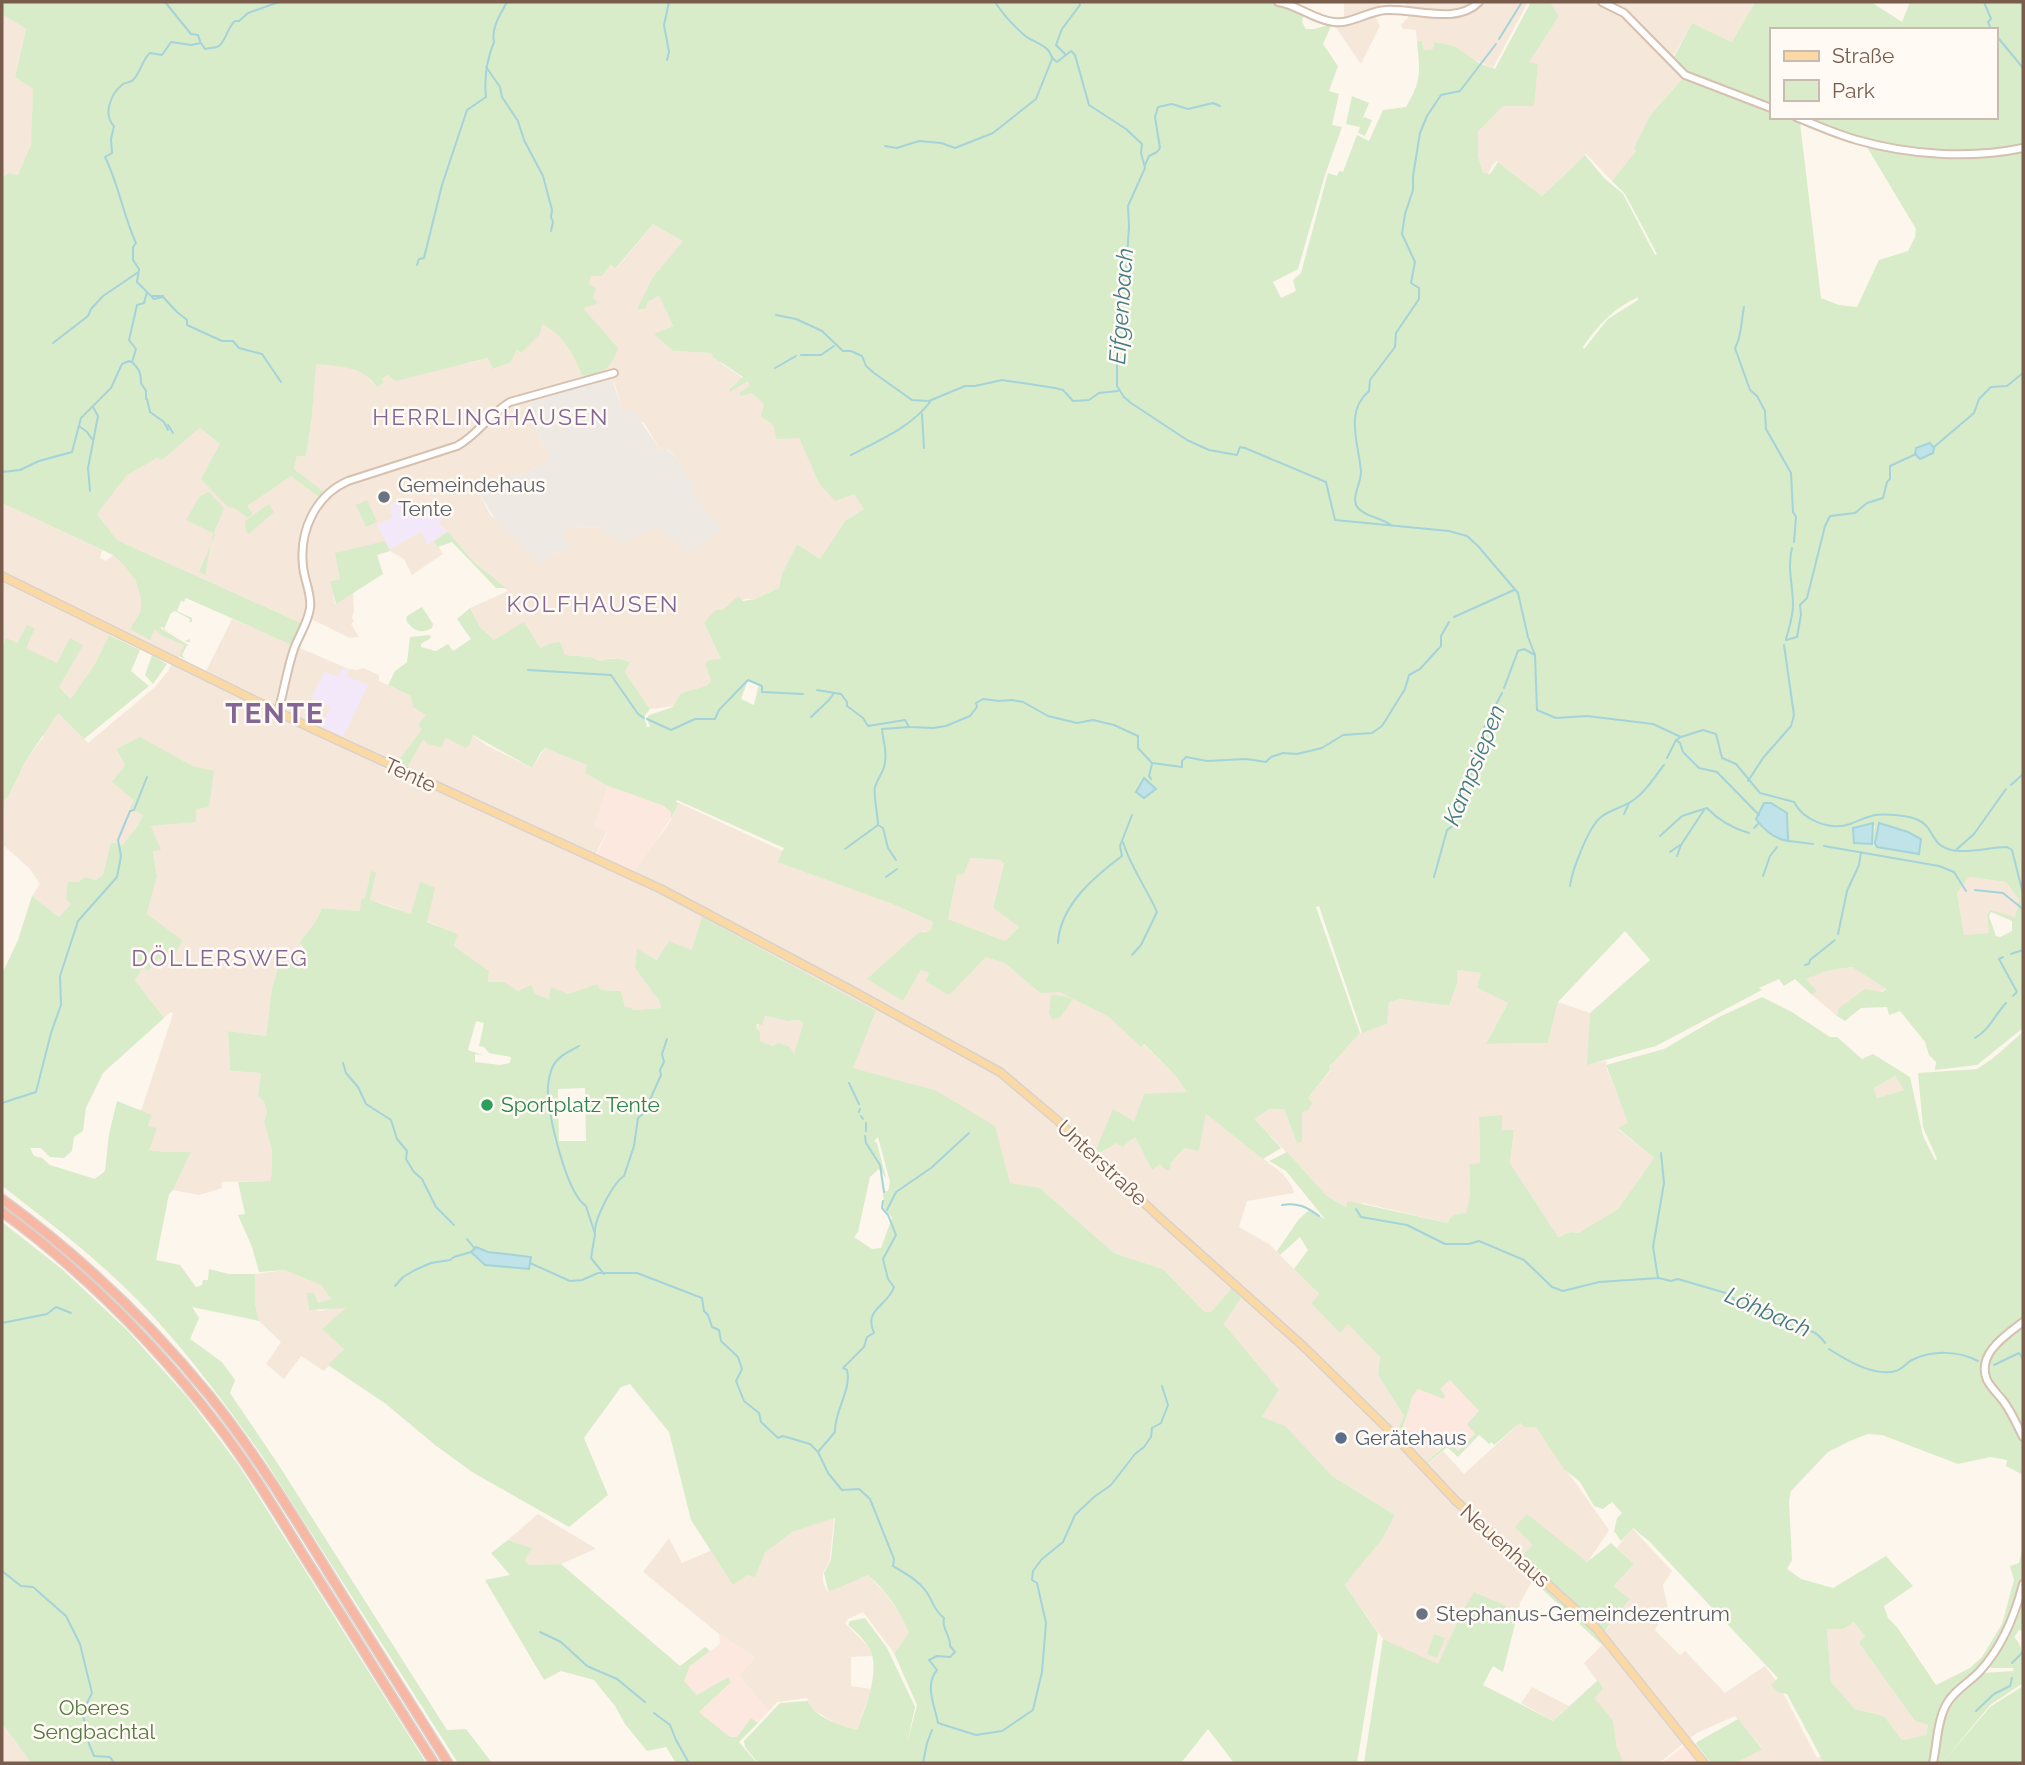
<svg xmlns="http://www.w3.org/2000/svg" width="2025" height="1765" font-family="Raleway,sans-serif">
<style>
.residential{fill:#f5e8da;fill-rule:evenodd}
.commercial{fill:#fde8e0}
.industrial{fill:#efe9e4}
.education{fill:#f3e8fa}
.green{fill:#d8ecc9;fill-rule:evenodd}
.water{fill:#bfe3e8;stroke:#a5d3da;stroke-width:2}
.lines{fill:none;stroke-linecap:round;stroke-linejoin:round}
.stream{stroke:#a5d3da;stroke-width:2}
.secondary-casing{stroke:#d6c0b0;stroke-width:10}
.primary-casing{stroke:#dad1cd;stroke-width:10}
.highway-casing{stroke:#dad1cd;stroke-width:11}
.secondary{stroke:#fff;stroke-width:6}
.primary{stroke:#fbd9a5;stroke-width:7}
.highway{stroke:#f7b7a3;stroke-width:8}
.worship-dot{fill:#6b7280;stroke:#fffaf3;stroke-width:2.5}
.leisure-dot{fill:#2e9e5b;stroke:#fffaf3;stroke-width:2.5}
.service-dot{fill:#5c6f8a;stroke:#fffaf3;stroke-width:2.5}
.labels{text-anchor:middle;stroke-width:5;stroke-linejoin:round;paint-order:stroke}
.worship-label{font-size:21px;fill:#5b616d;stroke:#fffaf3;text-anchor:start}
.street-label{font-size:21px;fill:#7a5c4d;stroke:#fffaf3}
.leisure-label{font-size:21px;fill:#27864d;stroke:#fffaf3;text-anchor:start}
.service-label{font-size:21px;fill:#4e5e75;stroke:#fffaf3;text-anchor:start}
.park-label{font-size:21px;fill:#537a41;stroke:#fffaf3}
.water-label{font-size:23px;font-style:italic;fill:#437c86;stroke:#fffaf3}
.neighbourhood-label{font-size:23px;letter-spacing:2px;fill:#846695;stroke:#fffaf3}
.district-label{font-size:28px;font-weight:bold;letter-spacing:2px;fill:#846695;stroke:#fffaf3}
</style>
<rect width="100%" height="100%" fill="#fdf6ec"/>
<g class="residential">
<polygon points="1344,2 1382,2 1378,8 1372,10 1380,26 1361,64 1335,26 1335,24 1344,20"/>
<polygon points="1405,2 1528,2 1493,68 1468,57 1454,46 1434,43 1433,49 1424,50 1422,42 1417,42 1416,30 1403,29 1401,25 1412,13 1406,8"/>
<polygon points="1550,2 1755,2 1732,42 1692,23 1669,64 1684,77 1651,114 1637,150 1612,181 1586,154 1542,196 1497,161 1493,164 1488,174 1483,173 1478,156 1478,132 1503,106 1533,106 1538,64 1528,63 1559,16"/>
<polygon points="2,14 26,29 15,77 33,89 32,145 18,175 9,173 2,178"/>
<path d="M653 224 684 241 653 277 647 307 648 302 659 296 673 326 655 334 673 351 713 353 722 364 743 378 729 388 748 381 749 386 739 393 752 392 799 438 808 455 855 494 864 509 845 521 820 559 797 544 782 574 779 588 755 599H745L704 623 721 659 705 664 711 681 706 686 681 693 675 706 650 709 625 672 629 661 612 658 598 661 591 657 564 655 551 643 540 648 494 640 480 627 470 608 508 591 475 563 448 532 435 541 443 554 412 575 404 559 390 551 384 541 340 579 331 581 335 604 353 592 354 611 352 618 354 621 351 624 359 637 350 638 311 619 300 648 349 669 357 670 363 668 379 675V681L411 696 421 711 426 715 472 735 486 745 532 768 545 748 588 765 585 773 608 786 595 826 607 831 592 862 596 865 632 880 639 863 668 825 679 803 783 851 777 862 895 905 933 922 930 931H923L903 1001 921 970 929 973 925 981 981 962 986 957 1006 964 1040 993 1060 991 1109 1017 1141 1046 1143 1044 1174 1074 1188 1093 1135 1121 1113 1110 1096 1149 1101 1153 1117 1143 1135 1137 1152 1169 1160 1164 1171 1163 1184 1148 1199 1150 1206 1114 1283 1174 1292 1186 1294 1193 1247 1201 1239 1227 1269 1244 1319 1294 1311 1303 1340 1332 1348 1323 1380 1357 1378 1375 1404 1416 1398 1432 1400 1435 1407 1429 1424 1434 1439 1450 1426 1462 1428 1464 1443 1451 1464 1474 1520 1423 1525 1427H1536L1609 1530 1587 1563 1534 1545 1514 1563 1533 1580 1516 1610 1462 1612 1438 1665 1383 1639 1345 1585 1383 1538 1395 1515 1332 1476 1309 1453 1262 1417 1279 1390 1224 1324 1241 1298 1231 1289 1211 1313 1205 1312 1163 1269 1114 1253 1040 1188 1010 1183 935 1090 852 1068 876 1012 702 918 693 950 658 960 637 950 635 968 660 1002 661 1008 632 1010 625 1007 621 991 601 990 597 984 574 994 550 999 518 991 504 982H488L489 971 454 946 458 934 393 907 370 900 376 873 365 898 361 899V911L322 908 316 921 299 943 308 958 279 963 272 988 266 1036 228 1031 230 1071 261 1073 258 1096 264 1102 267 1112 264 1122 272 1150 271 1181 221 1182 222 1188 199 1195 173 1190 191 1152H166L149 1150 148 1126 152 1115 141 1111 173 1014 171 1012 164 1018 135 980 143 966 159 957 169 966 147 914 157 876 153 850H160L151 826 193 766 140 738 116 749 125 765 134 800 143 815 137 827 122 845 111 842 103 874 96 880 85 878 71 904 59 917 32 896 40 884 30 869 2 844V802L8 797 25 762 44 736 42 733 58 712 88 743 155 687 168 671 175 657 113 627 95 664 72 699 59 687 82 644 57 664 6 639 2 648V503L102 550 100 558 106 561 113 555 177 595 160 628 161 635 185 645 178 659 206 671 232 619 292 644 301 623 117 540 97 514 127 474 157 458 162 460 200 428 220 444 240 510 292 475 319 497 323 492 294 469 297 456H306L312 417 315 363 344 366 362 371 377 387 384 383 382 379 389 375 470 363 489 358 494 369 511 362 517 350 520 353 541 324 552 298 598 302 592 298 588 284 591 276 610 265 617 268ZM614 382 624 415 644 423 661 451 668 449 684 467V473L692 493 665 534 658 525 601 528 571 526 561 535 572 549 551 554 491 516 479 493 515 475 526 473 550 459 534 424Z"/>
<polygon points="970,858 1001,860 1004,864 993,908 1019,927 1005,941 948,919 957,874"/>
<polygon points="1969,877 2006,882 2019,900 2015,917 1990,911 1987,915 1990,934 1964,935 1957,893"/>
<polygon points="1853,967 1888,988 1838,1012 1837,1016 1812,995 1817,991 1805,979 1827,971"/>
<polygon points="1456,970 1482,973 1477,988 1508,1003 1486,1044 1548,1043 1558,1002 1590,1013 1588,1064 1606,1061 1606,1067 1629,1124 1618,1129 1654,1158 1618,1209 1578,1233 1570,1232 1557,1237 1510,1163 1514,1130 1502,1130 1479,1118 1480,1163 1469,1164 1471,1197 1469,1205 1466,1213 1448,1223 1363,1203 1347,1207 1326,1195 1255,1119 1269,1109 1284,1109 1297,1143 1302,1112 1313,1103 1308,1098 1331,1070 1329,1068 1336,1059 1360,1033 1387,1024 1389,1002 1401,999 1449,1006 1457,984"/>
<polygon points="764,1016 788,1021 799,1020 803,1024 794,1055 778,1043 773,1046 760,1042 756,1029"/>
<polygon points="1895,1076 1904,1090 1877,1098 1874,1088"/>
<polygon points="284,1270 321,1285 331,1299 318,1303 313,1309 321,1311 340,1306 347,1308 344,1349 324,1371 301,1356 284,1379 266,1364 281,1342 259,1321 255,1303 255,1274"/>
<polygon points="538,1514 595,1548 595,1549 561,1564 531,1565 525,1560 532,1548 508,1540"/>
<polygon points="834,1518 830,1560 823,1573 823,1582 827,1591 868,1575 885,1593 902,1617 909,1633 894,1653 863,1612 848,1619 845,1623 866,1644 873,1656 851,1657 851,1686 871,1689 857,1730 838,1725 811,1708 807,1698 777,1702 769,1711 738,1675 755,1658 719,1634 643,1572 669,1538 682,1563 712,1550 733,1585 748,1575 755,1576 765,1553 792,1532"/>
<polygon points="1632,1528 1672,1571 1663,1585 1668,1609 1655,1630 1680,1655 1685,1651 1725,1693 1765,1666 1779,1685 1817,1758 1828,1753 1833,1763 1736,1763 1762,1748 1735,1716 1697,1733 1659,1763 1624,1763 1617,1749 1613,1720 1593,1698 1603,1689 1584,1663 1602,1645 1606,1630 1630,1599 1614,1586 1634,1564 1617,1548"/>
<polygon points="1854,1622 1865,1636 1859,1643 1915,1721 1928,1725 1926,1735 1902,1740 1884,1716 1855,1709 1831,1683 1827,1628 1843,1629"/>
<polygon points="1532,1687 1569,1706 1553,1721 1521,1703"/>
<polygon points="2,1723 31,1763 2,1763"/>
</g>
<g class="commercial">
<polygon points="608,786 672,809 674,813 635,872 597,854 607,832 594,826"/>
<polygon points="1447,1380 1452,1381 1479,1411 1475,1434 1458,1451 1449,1442 1439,1450 1424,1435 1403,1427 1411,1402 1411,1398 1418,1389 1440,1389"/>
<polygon points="719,1634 755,1658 739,1675 769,1711 758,1723 751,1718 737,1737 730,1737 699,1712 731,1682 728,1677 697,1695 684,1681 690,1666 720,1644"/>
<polygon points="1684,1746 1698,1763 1662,1763 1675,1753"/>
</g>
<polygon class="industrial" points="609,379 613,382 624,414 631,407 661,451 667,449 685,467 684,473 696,485 692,493 722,529 691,553 665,534 658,525 622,544 601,528 571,526 562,535 573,549 551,554 550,560 540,564 500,527 479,493 515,474 526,473 550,459 534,424 527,400 595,381"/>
<g class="education">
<polygon points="401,500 407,514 439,505 445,518 438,522 447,531 427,545 422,531 390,549 377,525 392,518 390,505"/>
<polygon points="343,668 349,670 346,676 368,685 344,735 342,736 322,726 330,707 311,699 324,672 338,677"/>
</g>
<g class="green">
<path d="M2 2 1279 3 1304 14 1302 22 1306 29H1314L1329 25 1331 26 1323 44 1338 66 1329 91 1339 94 1332 125 1342 127 1325 175 1298 269 1273 282 1281 298 1296 291 1293 280 1301 273 1328 173 1337 176 1339 171 1343 172 1357 135 1369 141 1383 110 1406 107C1422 80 1420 72 1417 42L1422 41 1424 50 1433 49 1434 42 1454 46 1479 63 1495 69 1531 2H1550L1559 16 1529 62 1538 64 1534 106H1503L1478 132V156L1483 173 1490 174 1498 162 1542 196 1585 155 1604 178 1623 194 1655 255 1657 254 1625 194 1612 181 1636 151 1634 148 1651 114 1684 77 1771 110V117H1995V30H1771V104L1685 72 1673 59 1692 23 1732 42 1755 2H1871L1902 22 1910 2H2023V146C1983 151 1944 155 1905 146L1904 151 1948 155 2023 149V1028L1977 1065 1935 1070 1936 1062 1929 1055 1925 1042 1900 1011 1889 1015 1887 1007 1861 1008 1845 1021 1837 1016 1839 1008 1865 989 1882 992 1887 989 1852 967 1827 971 1806 979 1817 991 1812 995 1795 979 1784 986 1779 979 1759 988 1762 990 1656 1046 1587 1065 1590 1013 1650 960 1625 931 1558 1002 1548 1043 1486 1044 1508 1003 1477 988 1481 973 1457 970V984L1449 1006 1401 999 1389 1002 1387 1024 1362 1033 1319 906 1316 907 1360 1033 1329 1067 1331 1069 1308 1098 1313 1103 1307 1111 1302 1112V1142L1297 1143 1284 1109H1269L1255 1119 1281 1148 1263 1159 1206 1114 1199 1151 1184 1148 1171 1163 1170 1170H1166L1160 1164 1152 1170 1135 1137 1122 1147 1117 1143 1100 1153 1096 1149 1113 1109 1134 1121 1144 1094 1187 1092 1174 1074 1144 1044 1141 1047 1109 1017 1060 992 1040 993 1006 964 986 957 949 995 925 981 929 973 921 970 903 1001 867 979 918 933 930 931 933 922 895 905 777 862 784 848 677 800 676 802 679 803 671 818V812L664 806 608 786 585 773 587 765 545 748 541 752 532 768 473 735 470 744 466 748 446 738 441 747 427 744 423 739 407 768 397 763 422 729 418 725 426 715 413 707 411 696 388 685 395 671 407 662 410 637 430 635 431 638 421 644V647L436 651 448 644 453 651 471 639 457 619 470 608 480 627 494 640 524 622 540 648 551 643 560 642 565 655 591 657 599 661C610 658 618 657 630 662L625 672 650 709 644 717 647 727H650L647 718 649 715 673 707 681 693 706 686 711 681 705 664 709 660 721 659 704 623 715 610H723L738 596 743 601 755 599 779 588 782 574 797 544 820 559 845 521 864 509 854 494 835 501 819 483 799 438 776 439 774 426 761 416 764 404 752 393 741 396 739 393 749 386 748 381 730 392 729 389 743 377 713 357 712 353 673 351 654 334 673 326 659 296 648 302 645 309H637L653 277 683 241 653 224 616 268 610 265 602 276H591L589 284 596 288 593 298 599 303 583 308 618 348C613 365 601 379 582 375 573 354 564 335 542 324L540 334 521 353 517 350 511 362 493 369 488 358 396 381 388 375 382 379 384 383 377 387C362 365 340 367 316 364L312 417 306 456H297L294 469 324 492 319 497 291 476 247 506 253 514 247 518 238 510 227 506 201 479 220 444 200 428 162 460 157 458 127 475 97 514 117 540 301 623 292 645 186 598 184 602 181 601 177 611 192 618V622H189L190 619 175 611 171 613 164 629 185 641 190 639V642H187L163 629V627L160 628 190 646 187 645 182 655 185 659 179 656 184 645 161 635 155 629 150 640 130 629 141 611V598L136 581 125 566 113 555 2 503V178L9 173 18 175 31 145 33 89 15 77 26 29 2 14ZM1800 123 1867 147 1916 229 1915 237 1908 251 1879 260 1857 307 1839 305 1821 298ZM1638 297V300L1608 319 1584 349 1583 347C1597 326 1614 308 1638 297ZM748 680 759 684 754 705 741 699ZM1869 823 1875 826 1870 845 1860 842 1853 828ZM970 858 1001 860 1004 864 993 908 1019 927 1005 941 948 919 957 875 964 874ZM1969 877 2006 882 2019 900 2015 917 1990 910 1987 915 1989 933 1964 935 1957 893ZM1991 912 2012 921V931L2000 937 1996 936 1989 916Z"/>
<polygon points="1352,96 1369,103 1362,120 1364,117 1372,120 1365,136 1358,133 1360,127 1346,124"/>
<path d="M209 492 224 508C220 520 212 534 210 547 208 556 208 565 205 575L199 572 215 534 186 520 200 496Z"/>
<polygon points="367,500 377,522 366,527 356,505"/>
<polygon points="269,504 274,512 249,534 246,532 245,521"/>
<polygon points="448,532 475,563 506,588 496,588 452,542 438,547 434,541"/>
<polygon points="385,541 390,551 377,555 383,574 336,604 330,581 340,579 335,553"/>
<path d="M422 607 433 624 432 628C421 635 412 630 406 620L407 616Z"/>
<polygon points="27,625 35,628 26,648 57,663 70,638 83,645 59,687 71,699 95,664 109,635 140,650 131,671 149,686 84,739 58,713 25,762 8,797 2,802 2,648 6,638 17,643"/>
<polygon points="152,655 167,664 153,684 145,675"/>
<path d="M140 737 193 766 214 771 209 807 196 809V822L151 826 161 850 153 851 157 876 147 914 182 940 170 966 159 958 148 971 143 967 135 980 164 1018 103 1073 86 1108 83 1131 74 1137 72 1151 64 1158 50 1157 41 1148H30L34 1156 42 1158 50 1165 95 1179 105 1171 109 1134 117 1101 152 1115 148 1126 157 1128 149 1150 166 1152H191L173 1190 169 1194 156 1260 180 1265 196 1287 202 1285 203 1280H208L209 1269 229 1274H255V1303L259 1321 192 1307 199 1318 190 1339 222 1362 235 1380 230 1393 278 1464 447 1730 466 1729 492 1763H458L261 1454C218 1394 172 1331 118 1281 82 1247 41 1216 2 1186V970L3 972 18 940 32 896 59 917 71 904 66 899 68 882H79L84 877 96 880 103 874 111 842 122 845 137 827 143 815 130 808 134 800 112 782 125 765 116 749Z"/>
<path d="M371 871 376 873 370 900 411 914 420 882 435 888 427 922 458 934 454 946 489 971 488 982H504L518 991 531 985 535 994 549 999 551 987 568 994 597 984 601 990 621 991 625 1007 632 1008V1010L661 1008 660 1002 635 968 637 949 657 960 669 941 692 950 702 917 876 1011 853 1068 935 1090 995 1126 1010 1183 1040 1188 1114 1253 1163 1269 1205 1312H1211L1232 1288 1241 1298 1224 1324 1279 1390 1262 1417 1285 1426 1332 1476 1395 1515 1383 1538 1345 1585 1378 1633 1357 1763H1234L1208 1729 1181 1763H758L745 1747 744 1741 780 1703 808 1701C814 1717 841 1726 857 1730 865 1709 878 1677 872 1655 868 1642 857 1633 848 1625L850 1621 865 1618 887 1648 915 1707 907 1744 917 1705 894 1653 909 1633C900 1611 886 1590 868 1575L831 1591 828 1590 824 1573 831 1560 835 1518 792 1532 765 1553 755 1577 748 1575 733 1585 691 1520 669 1432 630 1384 621 1387 584 1438 608 1495 569 1527 472 1472 435 1445 386 1404 328 1365 344 1349 322 1329 346 1308 309 1310 307 1293H314L318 1303 331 1299 321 1285 284 1270 259 1272 252 1247 238 1215 245 1214 238 1182 271 1181 272 1150 264 1122 267 1112 264 1102 258 1096 261 1073 230 1071 228 1031 266 1036 272 988 279 963 307 958 303 947 299 943 316 921 322 908 360 911 361 899 365 898ZM765 1016 788 1021 799 1020 803 1024 794 1054 790 1047 778 1043 773 1046 760 1041V1031L756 1029 757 1024 762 1025ZM476 1021 484 1023 479 1046 484 1047 489 1053 511 1057 510 1063 500 1065 475 1062V1054L483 1055 468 1050ZM585 1088 586 1141H559L558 1089ZM878 1137 890 1182 888 1191H883L884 1208 892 1218 881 1248 872 1249 854 1237 858 1232 870 1177 879 1169 886 1178 877 1143 874 1141ZM477 1248 488 1252 530 1257 529 1269 485 1265Z"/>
<polygon points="1051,995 1064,996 1073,999 1060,1018 1053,1019 1049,1014"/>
<path d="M1762 997 1792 1012 1830 1037H1837L1862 1059 1873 1054 1910 1077 1923 1136 1935 1160 1937 1159 1923 1127 1918 1073 1977 1069 1992 1059 2023 1032V1475L2006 1466 2007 1460 1990 1457 1958 1464 1882 1435 1868 1434 1850 1441 1828 1452 1791 1491 1789 1501 1792 1560 1787 1569 1801 1579 1833 1588 1886 1556 1913 1586 1884 1606 1888 1618 1897 1627 1936 1685 1970 1668 1982 1657 2002 1624 2014 1580 2010 1566 2019 1563 2023 1547V1575L2006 1628 1985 1661 1949 1696 1931 1763H1824L1787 1694 1778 1692 1771 1685 1778 1678 1650 1542 1633 1528 1621 1541 1614 1531 1617 1518 1622 1513 1612 1502 1603 1509 1594 1506 1580 1482 1564 1469 1536 1427H1525L1520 1423 1494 1445 1492 1442 1489 1444 1479 1435 1458 1457 1447 1447 1427 1464 1425 1463 1449 1442 1458 1451 1475 1434 1467 1424 1479 1411 1450 1380 1440 1389 1445 1396 1444 1399 1418 1389 1411 1398V1402L1403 1427 1407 1429 1400 1435 1397 1432 1404 1416 1378 1375 1380 1357 1348 1324 1340 1333 1311 1303 1319 1294 1294 1269 1308 1250 1300 1237 1280 1255 1277 1251 1299 1219 1309 1210 1325 1219 1286 1171 1269 1161 1287 1152 1326 1195 1346 1207 1348 1201 1448 1223C1451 1214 1457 1214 1466 1213 1472 1196 1470 1181 1469 1164L1480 1163 1479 1117 1502 1115V1130H1514L1510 1163 1558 1237 1570 1232 1578 1233 1618 1209 1654 1158 1618 1128 1628 1123 1606 1065 1664 1049 1719 1017ZM1895 1076 1904 1090 1877 1098 1874 1088ZM1854 1622 1865 1636 1859 1643 1915 1721 1928 1725 1926 1735 1902 1740 1884 1716 1855 1709 1831 1682 1827 1629H1843Z"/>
<polygon points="2,1222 63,1270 127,1330 188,1398 240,1467 426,1763 31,1763 2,1723"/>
<polygon points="1527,1514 1587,1562 1611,1543 1634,1564 1614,1586 1630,1599 1606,1629 1602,1645 1514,1563 1533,1545 1515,1527"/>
<polygon points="508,1540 532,1548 525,1560 530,1565 561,1564 680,1666 705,1647 710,1651 690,1666 684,1681 697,1695 728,1677 731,1682 699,1712 730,1737 737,1737 751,1718 758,1723 739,1742 757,1763 676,1763 666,1747 647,1751 625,1724 615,1706 594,1680 561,1671 544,1680 485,1580 510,1575 491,1553"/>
<polygon points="1474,1592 1515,1610 1520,1604 1503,1672 1493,1666 1483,1685 1553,1721 1598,1680 1603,1689 1594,1698 1613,1720 1617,1748 1624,1763 1364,1763 1383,1639 1438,1664 1462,1612"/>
<path d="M2023 1594V1631L2019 1630 2014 1637C2025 1647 2023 1668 2023 1683L1990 1705 1943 1762 1990 1707 2023 1686V1763H1936L1945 1714 1956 1695 1982 1673 2014 1671 2013 1668H1991L1989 1664Z"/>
<polygon points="1434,1634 1445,1638 1437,1658 1427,1654"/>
<polygon points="1738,1719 1762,1749 1736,1763 1711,1763 1696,1744 1697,1742"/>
</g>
<g class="water">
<polygon points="1930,443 1934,448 1933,453 1920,459 1915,454 1916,448"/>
<polygon points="1144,778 1156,789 1144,798 1136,792"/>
<path d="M1764 803H1771L1787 813 1788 841C1774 839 1764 830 1756 819Z"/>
<polygon points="1873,823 1872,844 1854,843 1853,828"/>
<polygon points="1879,823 1908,832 1921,839 1919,854 1877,847 1875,843"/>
<polygon points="476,1247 488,1252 531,1257 529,1269 485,1265 471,1252"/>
</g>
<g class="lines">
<g class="stream">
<polyline points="165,2 191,34 198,35 200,41"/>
<path d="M995 2C1002 13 1014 26 1024 35 1031 41 1043 44 1048 50 1052 55 1050 58 1057 62L1071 51 1075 55 1089 105 1126 129 1142 144 1141 153 1145 168 1128 206 1129 227 1126 272 1117 299V386L1124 397 1131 403 1187 440 1209 450 1237 455 1240 447 1245 448 1326 482 1335 520 1449 531 1467 536 1478 546 1518 593 1528 637 1535 655 1537 710 1556 718 1587 716 1653 724 1681 737 1703 730 1716 734 1722 758 1736 764 1760 793 1794 802C1803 820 1830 831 1850 824 1858 821 1866 817 1875 815 1887 814 1908 815 1918 820 1930 825 1931 836 1939 844 1955 858 1986 847 2007 847L2012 850 2023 894"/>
<polyline points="1984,2 1991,19 1988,22 1991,30"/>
<polyline points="1995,34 2023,68"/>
<polyline points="1499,39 1522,2"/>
<polyline points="1065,54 1056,45 1062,29 1080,5 1079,2"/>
<polyline points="667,60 669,52 664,25 669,2"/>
<polyline points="486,67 500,87 502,97 518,121 524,140 543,176 552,210 551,217 553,222 551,231"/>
<polyline points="885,146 897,148 919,141 941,143 955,148 993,133 1036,99 1052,59"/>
<polyline points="1145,165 1149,156 1157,152 1160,148 1155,117 1158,107 1172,104 1188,109 1213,103 1220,106"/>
<path d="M417 265 419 259 424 258 442 185 467 110 486 97C484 78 487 59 494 42 491 28 500 15 507 2"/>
<polyline points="148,293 154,299 163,297 177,312 187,320 187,325 222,341 233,341 239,348 262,354 281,382"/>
<polyline points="152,296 163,296"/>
<path d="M1744 307C1741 321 1742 336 1735 348L1750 390 1757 396 1765 411 1766 429 1791 473 1793 512 1796 517 1794 542"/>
<polyline points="776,315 796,319 822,331 843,351 851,351 862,356 866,366 874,373 912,400 929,401 965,386 975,386 1002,380 1055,388 1063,390 1073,401 1089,400 1099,393 1118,391"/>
<polyline points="53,343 88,316 91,309 103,296 137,273"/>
<polyline points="801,355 821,355 834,346"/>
<polyline points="775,368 796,356"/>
<path d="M146 399V391L141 383C141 372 139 369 132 362L136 349 129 340 137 305 144 303 147 292 137 282 139 269 133 260V247L136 243C123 215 119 185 105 157L112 153 111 139 114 126C103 115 110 94 123 84 125 83 131 82 133 80 141 73 142 59 150 53L162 55 171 42 191 45 201 43 205 49C209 48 213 48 217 47 226 43 227 27 235 21H239L248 13 279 2"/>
<polyline points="147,399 150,412 164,422 168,430"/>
<polyline points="922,414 924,448"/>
<polyline points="168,425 173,433"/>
<polyline points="79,426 87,432 92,439"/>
<polyline points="1934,447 1974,413 1979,399 1991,387 2007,386 2023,373"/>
<path d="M851 455C880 440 911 427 930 402"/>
<polyline points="2,472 20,470 39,461 72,452 81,418 111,388 122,364 129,361 131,362"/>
<polyline points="90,491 88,468 98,416 93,407"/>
<path d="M1392 526C1382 517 1367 518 1358 508 1350 499 1361 484 1361 472 1359 444 1344 412 1369 391L1370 380 1395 347 1396 333 1419 299V288L1411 283 1415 262 1402 234 1405 214 1413 190V176L1420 133 1427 116 1441 95 1460 91 1496 44"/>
<polyline points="1454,617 1514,590"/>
<path d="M1786 639C1789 628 1793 617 1793 605 1793 585 1787 568 1792 548"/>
<polyline points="1786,640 1797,637 1801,615 1800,605 1807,598 1825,526 1830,516 1855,513 1867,503 1883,498 1887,482 1890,479 1890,466 1916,454"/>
<polyline points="528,670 611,675 638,714 644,718"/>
<polyline points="1504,688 1518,651 1524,649 1535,655"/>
<polyline points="817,690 841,694 847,702 847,706 863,718 868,726 905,720 909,727 933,728 946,726 970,716 977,707 976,703 983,699 999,701 1012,700 1023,702 1048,716 1077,723 1093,720 1114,725 1138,736 1138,748 1152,763 1182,767 1182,761 1186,757 1207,761 1246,759 1266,762 1271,757 1283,753 1297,754 1322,748 1343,735 1372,733 1382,726 1405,689 1409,675 1420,669 1441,646 1441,636 1449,622"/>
<polyline points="811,717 829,700 834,693"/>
<polyline points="647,719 671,730 695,719 715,719 719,710 748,680 762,686 762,692 803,694"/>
<polyline points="1676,740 1680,743 1683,752 1699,768 1717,772 1759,815"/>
<polyline points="1667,758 1676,740 1681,737"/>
<polyline points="1151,779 1149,776 1152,764"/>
<polyline points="1748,781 1763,758 1791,726 1794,715 1784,645"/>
<polyline points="2011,785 2023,774"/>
<polyline points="1624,814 1629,803"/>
<polyline points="1754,828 1759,823"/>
<path d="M1660 836 1682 816 1707 808C1719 821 1732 828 1749 833"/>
<polyline points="1789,841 1813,844"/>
<path d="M1123 842C1131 868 1146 887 1157 912L1141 945 1132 955"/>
<polyline points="1824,846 1939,866 1954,872 1966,891"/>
<polyline points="845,849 878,825"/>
<polyline points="1957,849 1974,834 2006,789"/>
<polyline points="1670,852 1680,845"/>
<polyline points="1677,856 1681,845 1704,810"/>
<path d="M896 860 888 848 883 828 878 825C878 815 873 794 875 787 877 780 882 774 884 767 888 753 883 742 882 729L909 727"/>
<polyline points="1763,876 1770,856 1777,847"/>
<polyline points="886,877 897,869"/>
<polyline points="1434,877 1447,830 1454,825 1462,797 1475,765 1482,756 1484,728 1502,693"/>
<path d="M1570 886C1572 870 1589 826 1601 817 1611 809 1625 807 1635 799 1647 790 1655 776 1664 765"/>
<polyline points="1975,890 2003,893 2023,909"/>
<polyline points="1838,934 1847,891 1859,865 1861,852"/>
<path d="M1058 943C1060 905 1095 876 1122 856L1120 846 1132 815"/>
<polyline points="2011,954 2023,950"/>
<polyline points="2003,957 1999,959 2017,992 2013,996"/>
<polyline points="1805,965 1809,964 1810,960 1835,940"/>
<path d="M1975 1038C1990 1029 1994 1016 2006 1003"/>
<path d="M579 1046C570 1051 558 1056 553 1066 550 1072 547 1086 548 1093 549 1117 566 1193 586 1206L595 1234 591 1258 604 1274"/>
<polyline points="343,1063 346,1073 358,1087 366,1104 391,1120 397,1139 407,1151 406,1159 414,1172 422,1179 436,1207 454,1225"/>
<polyline points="849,1083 859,1104"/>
<polyline points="2,1103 36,1092 51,1033 61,1005 60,976 78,921 117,877 121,856 118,840 130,811 134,810 147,777"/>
<polyline points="859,1112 860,1109"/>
<polyline points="861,1116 863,1119"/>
<polyline points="866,1123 866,1131"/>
<polyline points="865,1136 866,1143 880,1165 884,1192"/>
<path d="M1282 1205C1297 1202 1307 1207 1319 1216"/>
<path d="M1356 1209 1361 1217 1407 1225 1445 1244H1469L1479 1241 1524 1260 1552 1287 1563 1291 1599 1282 1659 1278 1671 1281 1678 1279 1729 1294 1737 1303 1745 1306H1758L1797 1330C1810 1328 1818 1333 1825 1343"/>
<polyline points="887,1210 896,1192 931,1168 969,1133"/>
<path d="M595 1231C595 1218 613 1183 624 1176L634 1146 638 1118 644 1113 661 1075 660 1070 664 1062 662 1054 667 1039"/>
<polyline points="467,1239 475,1249"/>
<path d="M530 1263 570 1281 582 1280 598 1273H637L702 1298 704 1311 708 1315 712 1327 719 1330 721 1341 738 1357 742 1369 736 1381 744 1401 759 1413 761 1422 778 1438 783 1436 810 1444 818 1452 828 1473 842 1490 859 1489 870 1499 894 1559 893 1566C904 1573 917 1579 925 1590 933 1600 933 1610 944 1618 941 1628 951 1636 950 1646L955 1652 950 1657 937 1656 929 1660 937 1670C924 1685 935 1706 938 1723L976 1735 1002 1731 1033 1710 1042 1672 1046 1623 1037 1583 1032 1580 1033 1571 1042 1559 1063 1542 1075 1515 1094 1497 1111 1485 1135 1454 1144 1447 1151 1437 1152 1428 1161 1423 1168 1405 1162 1386"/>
<polyline points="1658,1278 1653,1247 1664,1183 1661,1153"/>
<polyline points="395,1286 403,1277 415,1270 431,1263 450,1260 454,1257 471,1252"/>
<polyline points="2,1323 47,1314 56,1307 71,1313"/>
<path d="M1829 1349C1846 1360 1874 1377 1896 1371 1903 1369 1908 1361 1914 1359 1934 1350 1959 1351 1978 1361"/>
<polyline points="1994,1365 2019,1353 2023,1359"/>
<path d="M818 1452 835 1432C834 1411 852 1390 847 1370L843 1368 864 1347 867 1337 874 1333C863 1309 888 1306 894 1287L888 1279 883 1259 896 1235 888 1215 882 1208 883 1201"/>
<polyline points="2,1571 21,1586 33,1587 66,1616 80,1644 92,1693 81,1715 84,1719 89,1744 94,1756 110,1757 114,1763 118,1763"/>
<polyline points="540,1632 561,1642 587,1666 617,1679 645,1702"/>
<polyline points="2012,1663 2023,1652"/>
<polyline points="1976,1711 1994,1694 2010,1686 2012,1678"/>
<polyline points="654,1713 670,1725 676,1740 689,1763"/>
<polyline points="923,1763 927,1743 932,1730"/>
</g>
<g class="secondary-casing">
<g id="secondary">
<path d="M1278 2C1298 5 1314 20 1334 22 1352 24 1368 11 1386 10 1415 8 1457 25 1479 2"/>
<polyline points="1602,2 1624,13 1685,75 1771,108"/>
<path d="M1796 117C1816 125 1836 134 1857 140 1909 155 1970 159 2023 148"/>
<path d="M278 712C284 691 287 669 294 649 299 635 308 623 310 608 312 594 304 580 303 566 299 530 316 495 348 481L457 446C478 435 489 414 510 402L614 373"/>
<path d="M2023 1322C2006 1335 1976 1354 1987 1380 1991 1388 1999 1395 2004 1402 2012 1413 2017 1425 2023 1437"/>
<path d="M1933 1763C1937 1745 1937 1722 1946 1705 1954 1690 1969 1683 1980 1671 2002 1647 2015 1615 2023 1584"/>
</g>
</g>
<g class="primary-casing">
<polyline id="primary" points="2,576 313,729 661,889 851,990 1000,1072 1057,1120 1159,1217 1303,1346 1393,1434 1456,1501 1596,1628 1704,1763"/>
</g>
<g class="highway-casing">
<g id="highway">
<path d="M2 1199C79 1255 148 1320 209 1395 253 1450 290 1510 327 1570 367 1635 408 1699 448 1763"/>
<path d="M2 1212C84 1272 158 1347 220 1428 252 1470 279 1516 307 1561 350 1628 391 1696 434 1763"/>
</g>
</g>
<use href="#secondary" class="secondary"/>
<use href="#primary" class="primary"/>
<use href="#highway" class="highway"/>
</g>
<g class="worship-dot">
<circle cx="384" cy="497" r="7"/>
<circle cx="1422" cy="1614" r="7"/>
</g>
<circle class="leisure-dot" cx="487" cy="1105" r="7"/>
<circle class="service-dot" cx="1341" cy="1438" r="7"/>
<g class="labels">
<g class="worship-label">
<text x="398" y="492">Gemeindehaus<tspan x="398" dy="24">Tente</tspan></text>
<text x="1436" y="1621">Stephanus-Gemeindezentrum</text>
</g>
<g class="street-label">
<text transform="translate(410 775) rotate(25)" y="7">Tente</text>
<text transform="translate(1102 1163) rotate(43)" y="7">Unterstraße</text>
<text transform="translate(1505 1546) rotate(42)" y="7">Neuenhaus</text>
</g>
<g class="leisure-label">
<text x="501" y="1112">Sportplatz Tente</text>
</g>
<g class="service-label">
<text x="1355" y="1445">Gerätehaus</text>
</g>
<g class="park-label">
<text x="94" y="1715">Oberes<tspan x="94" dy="24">Sengbachtal</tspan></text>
</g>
<g class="water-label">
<text transform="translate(1121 306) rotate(-86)" y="8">Eifgenbach</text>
<text transform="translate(1474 765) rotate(-68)" y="8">Kampsiepen</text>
<text transform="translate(1768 1312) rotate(24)" y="8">Löhbach</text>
</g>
<g class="neighbourhood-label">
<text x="491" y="425">HERRLINGHAUSEN</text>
<text x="593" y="612">KOLFHAUSEN</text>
<text x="220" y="966">DÖLLERSWEG</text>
</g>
<g class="district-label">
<text x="275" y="723">TENTE</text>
</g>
</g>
<rect width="2025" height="1765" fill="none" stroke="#7a5c4d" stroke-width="7"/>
<rect x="1770" y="28" width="228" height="91" fill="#fffaf3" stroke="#cabbb1" stroke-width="2"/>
<rect x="1784" y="51" width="35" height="10" fill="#fbd9a5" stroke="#cabbb1" stroke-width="2"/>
<text x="1832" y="63" font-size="21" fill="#7a5c4d">Straße</text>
<rect x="1784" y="80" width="35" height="21" fill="#d8ecc9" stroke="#cabbb1" stroke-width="2"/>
<text x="1832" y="98" font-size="21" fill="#7a5c4d">Park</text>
</svg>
